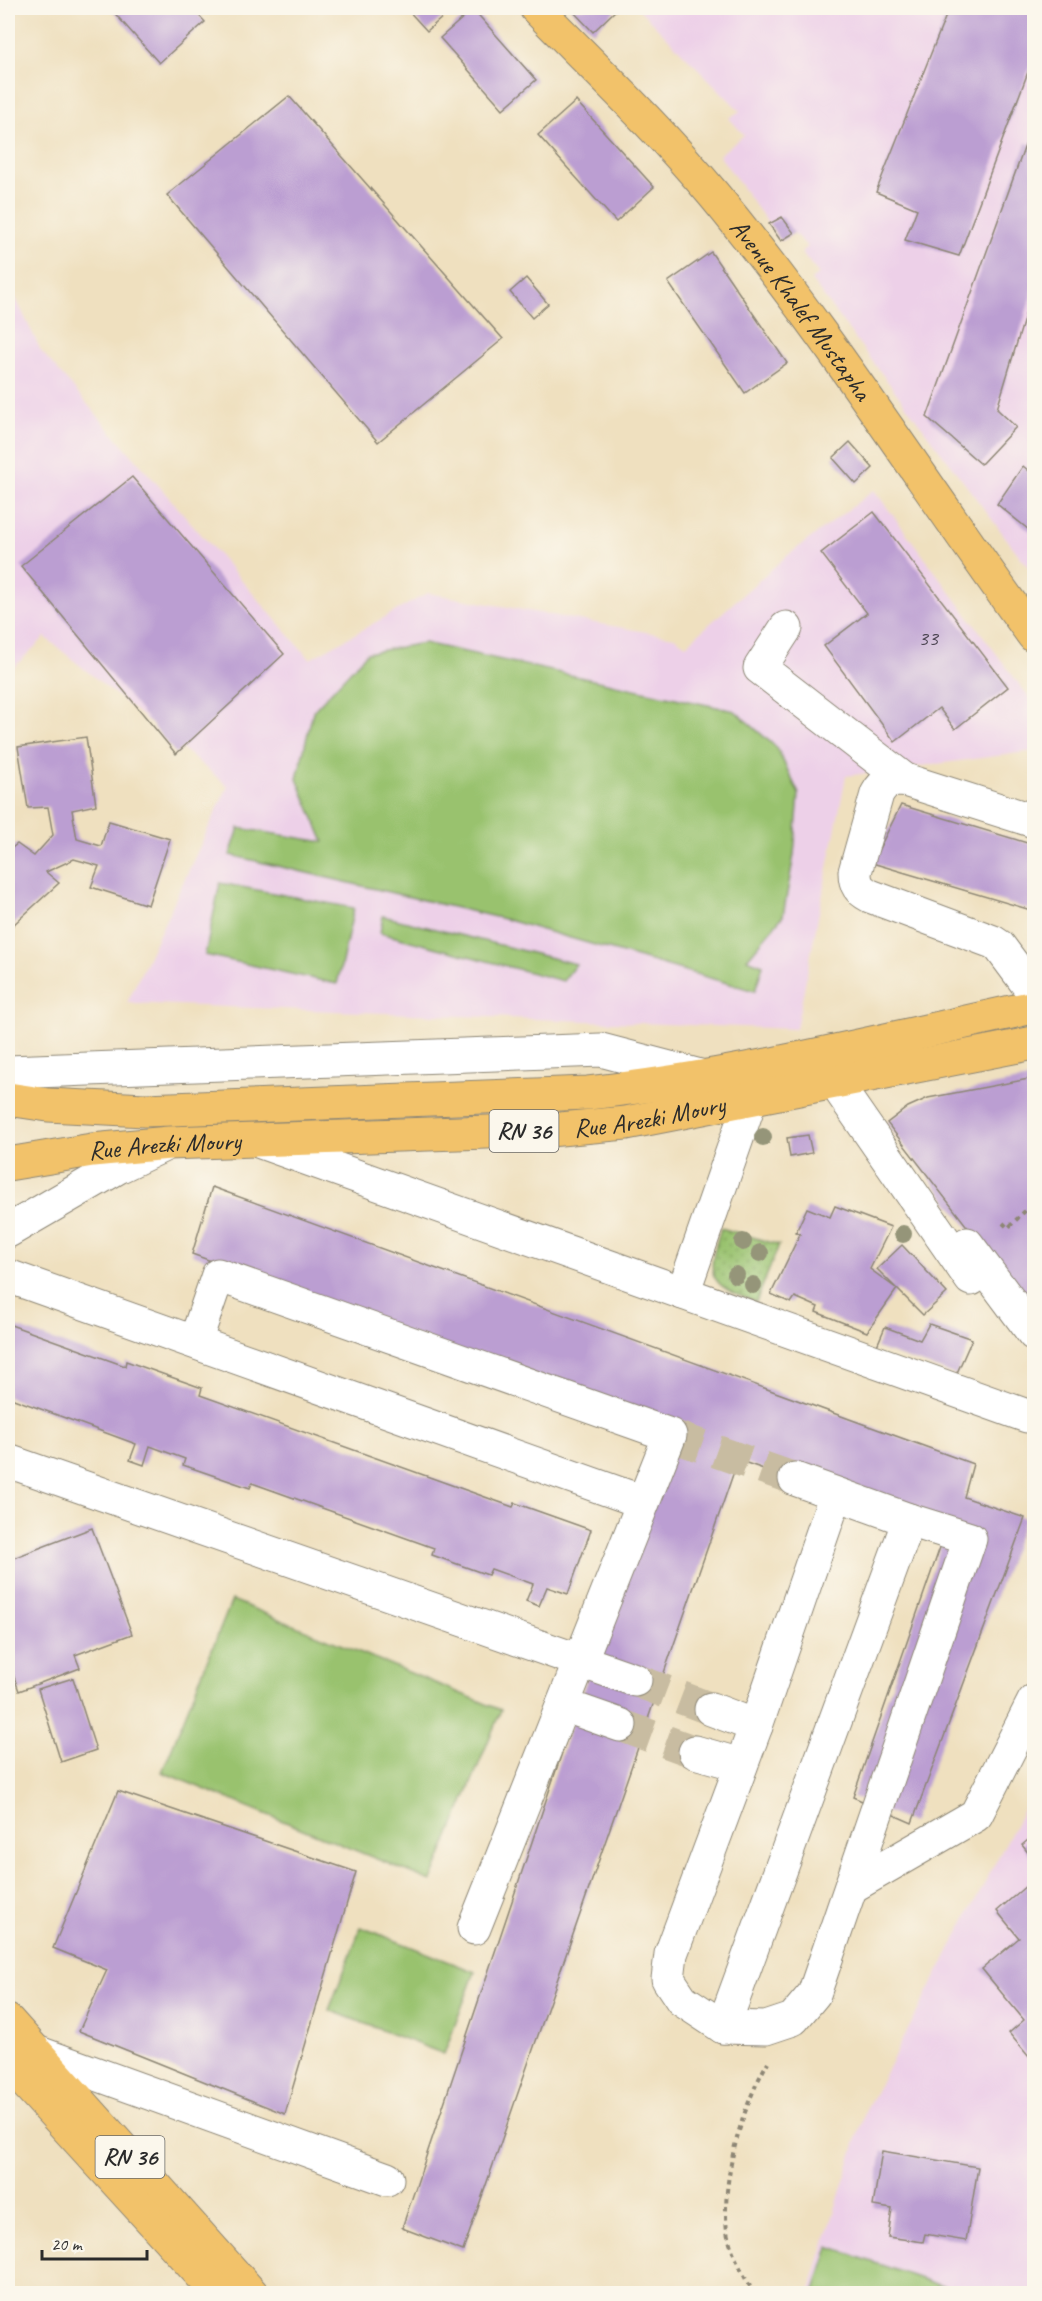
<svg xmlns="http://www.w3.org/2000/svg" width="1042" height="2301" font-family="Caveat,sans-serif">
<style>
.built{fill:#edd0e8}
.grass{fill:url(#grass-dots);stroke:#62764c;stroke-width:1.5}
.garden{fill:#99c26e;stroke:#62764c;stroke-width:1.5}
.building{fill:#bb9ed2}
.lines{fill:none;stroke-linecap:round;stroke-linejoin:round}
.minor-tunnel{stroke:#c8bca1;stroke-width:33;stroke-dasharray:33 16;stroke-linecap:butt}
.minor-casing{stroke:#8d8675;stroke-width:35}
.major-casing{stroke:#8d8675;stroke-width:35}
.path{stroke:#8d8675;stroke-width:4;stroke-dasharray:4.5 4.5;stroke-linecap:butt}
.minor{stroke:#fff;stroke-width:33}
.major{stroke:#f2c26a;stroke-width:33}
.tree{fill:#959579}
.labels{text-anchor:middle;stroke-width:6;stroke-linejoin:round;paint-order:stroke}
.number-label{font-size:22px;fill:#4f4855}
.shield{fill:#fbf7ec;stroke:#696865;stroke-width:1.5}
.shield-label{font-size:24px;font-weight:bold;fill:#2b2b2b}
.street-label{font-size:26px;fill:#2b2b2b;stroke:#fbf7ec}
</style>
<defs>
<pattern id="grass-dots" width="8" height="8" patternUnits="userSpaceOnUse" patternTransform="scale(1.5)"><rect width="8" height="8" fill="#99c26e"/><path d="M2 2h.1M6 6h.1" fill="none" stroke="#7d9e5b" stroke-width="1.8" stroke-linecap="round"/></pattern>
</defs>
<rect width="100%" height="100%" fill="#fbf7ec"/>
<filter id="ink" filterUnits="userSpaceOnUse"><feTurbulence type="fractalNoise" baseFrequency=".0167" numOctaves="2"/><feDisplacementMap in="SourceGraphic" scale="12" xChannelSelector="R" yChannelSelector="G"/><feConvolveMatrix kernelMatrix="1 2 1 2 8 2 1 2 1" color-interpolation-filters="sRGB"/></filter>
<filter id="wash" filterUnits="userSpaceOnUse"><feTurbulence type="fractalNoise" baseFrequency=".008" numOctaves="4" result="noise"/><feDisplacementMap in="SourceGraphic" scale="24" xChannelSelector="R" yChannelSelector="G"/><feGaussianBlur stdDeviation="1.35" result="paint"/><feColorMatrix in="noise" values="0 0 0 0 0 0 0 0 0 0 0 0 0 0 0 0 0 1.4 0 .05"/><feComposite in="paint" operator="in"/></filter>
<g filter="url(#wash)">
<rect width="100%" height="100%" fill="#efe0bf"/>
<g class="built">
<polygon points="638,8 1034,8 1034,575 811,280 819,274 801,252 808,247 794,233 781,241 719,155 744,135 729,118 740,111"/>
<polygon points="8,282 41,351 310,659 428,593 674,637 686,645 783,559 874,490 1034,704 1034,751 846,776 796,1029 127,1003 228,786 45,637 8,673"/>
<polygon points="1034,1789 1034,2293 809,2294 865,2112"/>
</g>
<path class="grass" d="M721 1228 779 1245 756 1302C706 1284 706 1276 721 1228Z"/>
<g class="garden">
<polygon points="424,643 735,711 777,748 799,794 794,855 783,916 747,959 763,965 755,991 504,919 230,855 239,828 324,842 297,779 313,711 367,653"/>
<polygon points="220,883 354,908 337,984 205,955"/>
<polygon points="383,916 576,964 563,981 380,933"/>
<polygon points="232,1600 501,1710 431,1881 162,1772"/>
<polygon points="361,1927 475,1972 444,2054 329,2010"/>
<polygon points="829,2247 962,2293 814,2293"/>
</g>
<g id="blocks">
<g class="building">
<polygon points="110,8 192,8 205,22 159,63"/>
<polygon points="406,8 453,8 427,31"/>
<polygon points="570,8 616,8 617,9 593,32"/>
<polygon points="949,8 1034,8 1034,56 959,256 905,240 917,209 876,192"/>
<polygon points="473,9 536,80 503,109 440,38"/>
<polygon points="289,96 503,339 378,442 167,195"/>
<polygon points="576,101 654,187 616,222 538,135"/>
<polygon points="1026,143 1034,145 1034,286 997,409 1016,427 981,464 927,417"/>
<polygon points="782,217 794,233 781,241 769,224"/>
<polygon points="711,252 787,363 745,393 668,282"/>
<polygon points="526,278 548,304 532,318 510,292"/>
<polygon points="850,442 873,468 856,484 833,458"/>
<polygon points="1023,466 1034,475 1034,534 997,504"/>
<polygon points="132,477 284,654 176,754 21,566"/>
<polygon points="874,512 1008,687 955,729 939,708 895,742 824,646 867,613 821,553"/>
<polygon points="86,737 96,805 72,810 77,839 101,846 109,821 170,839 148,905 91,887 99,866 74,859 46,872 59,883 12,926 8,921 8,851 17,844 34,856 53,835 48,807 28,808 18,747"/>
<polygon points="901,805 1034,845 1034,911 872,863"/>
<polygon points="1034,1078 1034,1313 887,1123 908,1107 928,1098"/>
<polygon points="808,1135 812,1153 790,1157 787,1138"/>
<polygon points="212,1187 973,1464 964,1497 1025,1518 912,1823 853,1797 945,1533 738,1460 463,2251 402,2228 671,1429 192,1254"/>
<polygon points="835,1206 891,1227 870,1269 897,1289 877,1269 902,1245 947,1293 923,1315 897,1289 867,1332 816,1312 818,1307 795,1297 791,1303 771,1294 800,1234 796,1232 807,1208 830,1217"/>
<polygon points="8,1324 125,1366 126,1361 202,1388 200,1395 513,1507 515,1503 591,1530 568,1594 547,1587 539,1606 526,1601 533,1584 491,1569 488,1575 432,1555 434,1548 252,1483 250,1488 183,1465 185,1459 150,1446 144,1465 130,1460 136,1444 8,1397"/>
<polygon points="929,1324 972,1339 956,1375 876,1348 885,1327 920,1340"/>
<polygon points="92,1528 132,1634 75,1655 80,1668 19,1691 8,1660 8,1560"/>
<polygon points="73,1678 96,1750 61,1762 38,1689"/>
<polygon points="118,1791 356,1872 285,2114 79,2031 107,1970 53,1948"/>
<polygon points="1034,1835 1034,1860 1022,1845"/>
<polygon points="1034,1879 1034,2063 1009,2033 1024,2020 982,1969 1019,1938 997,1911"/>
<polygon points="882,2151 978,2167 966,2241 925,2234 923,2242 888,2237 892,2209 873,2206"/>
</g>
</g>
</g>
<g filter="url(#ink)">
<use href="#blocks" fill-opacity="0" stroke="#8d8675" stroke-width="1.5"/>
<g class="lines">
<g class="minor-tunnel">
<polyline points="670,1435 795,1479"/>
<polyline points="635,1680 711,1709"/>
<polyline points="620,1725 695,1752"/>
</g>
<g class="minor-casing">
<g id="minor">
<polyline points="786,628 760,668 905,780"/>
<path d="M1034 821 905 780C891 780 884 781 877 794L855 872C855 885 859 890 870 896L993 942 999 946 1034 993"/>
<polyline points="8,1072 601,1050 700,1076"/>
<polyline points="836,1084 971,1279"/>
<polyline points="258,1141 1027,1416"/>
<polyline points="8,1231 118,1167 166,1144"/>
<polyline points="967,1244 1034,1334"/>
<polyline points="8,1276 643,1502"/>
<polyline points="683,1293 750,1101"/>
<polyline points="195,1342 218,1275 670,1435 474,1928"/>
<polyline points="8,1461 635,1680"/>
<polyline points="795,1479 909,1520 970,1539 814,1994 793,2019 766,2028 723,2027 682,2000 668,1979 671,1954 756,1726 836,1494"/>
<polyline points="563,1705 620,1725"/>
<polyline points="711,1709 756,1726"/>
<polyline points="695,1752 741,1765"/>
<polyline points="851,1887 976,1815 1034,1701"/>
<polyline points="723,2027 909,1520"/>
<polyline points="36,2052 387,2179"/>
</g>
</g>
<g class="major-casing">
<g id="major">
<path id="s1" d="M536 8C596 69 659 129 714 195 830 335 927 490 1034 636"/>
<path d="M8 1099 48 1105 145 1110 588 1093C738 1077 887 1039 1034 1007"/>
<path id="s2" d="M8 1164 92 1150 169 1143 549 1130 626 1123 1034 1043"/>
<polyline points="8,2021 252,2294"/>
<polyline points="8,2063 219,2294"/>
</g>
</g>
<g class="path">
<polyline points="1003,1223 1008,1228 1034,1202"/>
<path d="M755 2294C745 2280 729 2247 727 2231 721 2179 742 2106 768 2062"/>
</g>
<use href="#minor" class="minor"/>
<use href="#major" class="major"/>
</g>
<g class="tree">
<circle cx="763" cy="1137" r="9"/>
<circle cx="903" cy="1234" r="9"/>
<circle cx="743" cy="1242" r="9"/>
<circle cx="760" cy="1253" r="9"/>
<circle cx="736" cy="1275" r="9"/>
<circle cx="753" cy="1285" r="9"/>
</g>
</g>
<g class="labels">
<g class="number-label">
<text x="928" y="645">33</text>
</g>
<g class="shield">
<rect x="489.5" y="1110" width="69" height="42" rx="4.5"/>
<rect x="95.5" y="2136" width="69" height="42" rx="4.5"/>
</g>
<g class="shield-label">
<text x="524" y="1139">RN 36</text>
<text x="130" y="2165">RN 36</text>
</g>
<g class="street-label">
<text dy="9" stroke="none"><textPath href="#s1" startOffset="402">Avenue Khalef Mustapha</textPath></text>
<text dy="9" stroke="none"><textPath href="#s2" startOffset="644">Rue Arezki Moury</textPath></text>
<text dy="9" stroke="none"><textPath href="#s2" startOffset="158">Rue Arezki Moury</textPath></text>
</g>
</g>
<rect width="1042" height="2301" fill="none" stroke="#fbf7ec" stroke-width="30"/>
<path d="M42 2250v9h105v-9" fill="none" stroke="#2b2b2b" stroke-width="3"/>
<text x="51" y="2250" font-size="18" fill="#2b2b2b" stroke="#fbf7ec" stroke-width="4.5" paint-order="stroke">20 m</text>
</svg>
